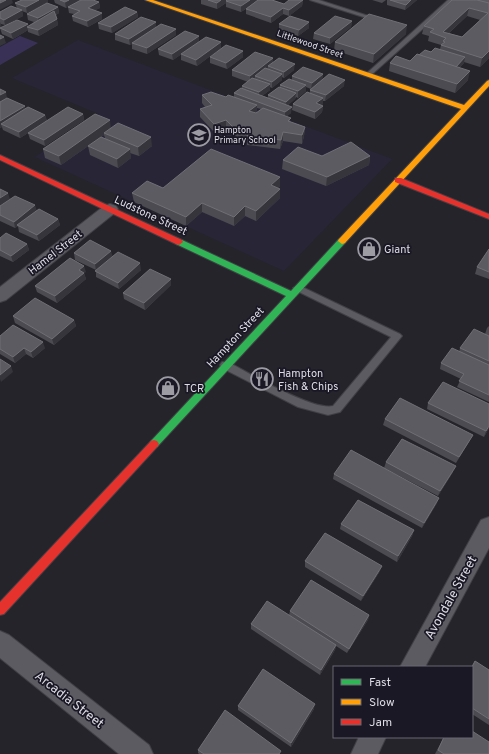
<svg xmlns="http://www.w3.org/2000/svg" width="489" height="754" font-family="Overpass,sans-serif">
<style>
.built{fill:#282536}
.green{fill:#393256}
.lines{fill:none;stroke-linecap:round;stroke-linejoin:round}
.lane-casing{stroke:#403f45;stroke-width:2}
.street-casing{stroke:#403f45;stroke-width:2}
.fast-casing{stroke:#403f45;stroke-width:2}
.slow-casing{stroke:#403f45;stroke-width:2}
.jam-casing{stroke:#403f45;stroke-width:2}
.lane{fill:#5c5b61;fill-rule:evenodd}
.street{fill:#5c5b61;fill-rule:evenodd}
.fast{fill:#30b455;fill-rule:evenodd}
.slow{fill:#ff9f0a;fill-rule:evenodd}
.jam{fill:#e5322d;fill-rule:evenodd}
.wall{fill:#4c4b51;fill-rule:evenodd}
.shaded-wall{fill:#36353b}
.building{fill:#5c5b61;stroke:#706f76;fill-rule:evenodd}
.labels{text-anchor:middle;stroke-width:3.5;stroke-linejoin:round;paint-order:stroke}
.far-street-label{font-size:9px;fill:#dddce5;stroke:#1a1824}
.far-poi-label{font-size:9px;fill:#dddce5;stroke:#1a1824;text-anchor:start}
.street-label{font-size:11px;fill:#dddce5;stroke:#1a1824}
.poi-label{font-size:11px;fill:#dddce5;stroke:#1a1824;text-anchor:start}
.near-street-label{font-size:13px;fill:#dddce5;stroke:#1a1824}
</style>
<rect width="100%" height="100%" fill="#25242b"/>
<polygon class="built" points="78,40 392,159 284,271 35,157 99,114 12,78"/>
<polygon class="green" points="20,36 38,43 0,65 0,47"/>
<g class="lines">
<g class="lane-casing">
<g id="lane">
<polygon points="310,0 319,0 381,20 376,21"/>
<polygon points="448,0 455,0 370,76 366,76 366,74"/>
<path d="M298 285 400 334 402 336 340 412 328 415 298 407 222 368 220 365 222 362H228C249 373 313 411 333 406L391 337 295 290 293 288Z"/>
</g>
</g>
<g class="street-casing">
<g id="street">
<polygon points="472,0 489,0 489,6 474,2"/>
<polygon points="110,204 116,206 118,209 116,212 6,300 0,302 0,287 104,206"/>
<polygon points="489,517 489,548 425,667 400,667 481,520"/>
<polygon points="0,631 9,635 149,745 153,754 119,754 0,658"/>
<polygon points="359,737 386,737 378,754 351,754"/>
</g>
</g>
<g class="fast-casing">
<polygon id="fast" points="342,238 346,241 345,243 157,447 154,448 151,447 149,444 151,441 286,296 176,244 175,242 176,240 182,240 291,291 339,239"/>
</g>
<g class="slow-casing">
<polygon id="slow" points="145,0 153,0 464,105 487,81 489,80 489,86 345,243 342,244 338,241 339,239 461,109"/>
</g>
<g class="jam-casing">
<g id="jam">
<polygon points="0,155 182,240 183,242 179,245 176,244 0,160"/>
<polygon points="395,178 401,178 489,214 489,219 395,182"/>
<polygon points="154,440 157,441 159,444 157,447 4,614 0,615 0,602 151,441"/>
</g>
</g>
<use href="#lane" class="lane"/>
<use href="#street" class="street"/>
<use href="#fast" class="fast"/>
<use href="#slow" class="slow"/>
<use href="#jam" class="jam"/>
</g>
<g class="wall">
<polygon points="22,0 48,0 48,2 27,13 22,11 23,16 5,25 1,24 0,28 0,12 17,8 15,3"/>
<polygon points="54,0 81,0 66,8 55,3"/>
<polygon points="201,0 272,0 284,4 303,0 302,6 289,16 283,14 271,23 246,14 246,9 255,3 241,12 226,7 226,3 217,9 201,4"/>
<polygon points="372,0 386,0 382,3"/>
<polygon points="387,0 417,0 405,10 387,5"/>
<path d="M452 0 489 3V58L480 67 464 62V63L459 68 468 80 455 93 389 71 390 63 410 61 419 55 440 49 441 45 428 41 429 36 422 34 424 26ZM467 16 480 20 462 37 449 33Z"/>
<polygon points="99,2 100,8 95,10 102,19 88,27 73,21 72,16 74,14 69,13 68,7"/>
<polygon points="58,7 59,13 56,15 58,25 39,36 28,32 28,30 13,39 2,34 0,28 28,24 28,26 34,22 28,20 27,14"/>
<polygon points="137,12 138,17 112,33 99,29 98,23"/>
<polygon points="352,21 351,27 330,44 313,39 314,33"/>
<polygon points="156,22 156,27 176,29 176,35 147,54 132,49 132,44 130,45 115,40 115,34"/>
<polygon points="309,22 309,28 298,36 279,29 279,24"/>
<polygon points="406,34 373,63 334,50 335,42"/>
<polygon points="199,36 199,42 173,60 159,55 158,49"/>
<polygon points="221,42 221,48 197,66 181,60 181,54"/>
<polygon points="210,57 243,57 227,69 210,63"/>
<path d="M273 58V63L294 70 284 78 282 77V80L272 88 270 87V90L262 96 268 98V95L280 88V85L292 80V76L323 74 322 80 344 86 325 101H323V104L321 105 323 106 322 112 315 119 292 110 293 104 310 93V90L311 89 306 87V91L298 98 296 97 295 99 288 105 291 113 287 116 291 122 305 127 304 136 302 144 283 141 280 149 247 145V138L233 136 226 129 215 133 200 117V109L205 107 202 103V95L226 97H234V93L242 88V86L248 82 232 76V70ZM257 108 261 109 257 113Z"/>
<polygon points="0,89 7,98 25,109 45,115 47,121 83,114 84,120 45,146 30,139 28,133 20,138 3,130 2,127 0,128"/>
<polygon points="111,128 152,146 139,156 130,153 131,158 118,168 90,155 88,146 105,138 104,135 61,165 45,158 43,149"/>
<polygon points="322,156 370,156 369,165 326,186 282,169 283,160"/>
<polygon points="280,186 278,188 280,189 280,198 256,221 245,216 234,226 202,212 186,226 134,202 132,193 163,188"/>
<polygon points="0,206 37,210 58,219 60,225 39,241 19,232 18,226 15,228 0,221"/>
<polygon points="0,238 27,244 29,250 13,262 0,256"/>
<polygon points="489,249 489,279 475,274 477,267"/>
<polygon points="74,253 112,256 141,270 119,289 96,277 96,270 75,260"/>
<polygon points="86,272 84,273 86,279 57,303 37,292 35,286"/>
<polygon points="171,285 145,310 124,299 123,293"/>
<polygon points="13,316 74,320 76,326 54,345 15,323"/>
<polygon points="489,326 489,402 457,387 461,379 440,369 441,363 459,352 460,348 485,334 487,328"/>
<polygon points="0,336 45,348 33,358 26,354 15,363 0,354"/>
<polygon points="428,403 489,428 484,437 427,409"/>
<polygon points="385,419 473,435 470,440 456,463 383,425"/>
<polygon points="386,462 453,472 438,496 384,468"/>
<polygon points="334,474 437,503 422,528 333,479"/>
<polygon points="341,524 414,530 412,536 397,562 340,529"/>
<polygon points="305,561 380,571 361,601 305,567"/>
<polygon points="290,611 369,615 368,620 347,653 336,646 335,650 320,675 251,629 251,624 289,615"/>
<polygon points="475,661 489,670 489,725 472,714 472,667 471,667"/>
<polygon points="238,706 314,709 291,747 238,710"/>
<polygon points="444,737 472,737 489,754 435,754"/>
<polygon points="198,750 281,754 199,754 198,753"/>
</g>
<g class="shaded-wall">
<polygon points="6,0 12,0 13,3 0,10 0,3"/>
<polygon points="39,0 48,0 48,2 27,13 26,7"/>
<polygon points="69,0 81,0 66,8 65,2"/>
<polygon points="221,0 230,0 226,1 226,3 217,9 217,3"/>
<polygon points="250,0 258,0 241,12 241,6"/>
<polygon points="303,0 302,6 289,16 289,10"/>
<polygon points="411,0 417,0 405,10 406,5"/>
<polygon points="99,2 100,8 89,14 88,8"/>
<polygon points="58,7 59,13 39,24 38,18"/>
<polygon points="283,8 283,14 271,23 271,17"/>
<polygon points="469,8 467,16 444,37 443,32"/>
<polygon points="22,10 23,16 5,25 4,20"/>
<polygon points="137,12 138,17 112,33 111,27"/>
<polygon points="102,13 102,19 88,27 87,21"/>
<polygon points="57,19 58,25 39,36 38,30"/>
<polygon points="352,21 351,27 330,44 330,38"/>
<polygon points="0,22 2,27 0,28"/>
<polygon points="156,22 156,28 132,43 132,44 130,45 129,39"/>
<polygon points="309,22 309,28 298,36 299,30"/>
<polygon points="28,24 29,27 27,27 28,30 13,39 11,33"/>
<polygon points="407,25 406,34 373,63 374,54"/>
<polygon points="176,29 176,35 147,54 147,48"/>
<polygon points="199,36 199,42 173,60 172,54"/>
<polygon points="4,37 6,43 0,46 0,39"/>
<polygon points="221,42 221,48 197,66 196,60"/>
<polygon points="243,51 243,57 227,69 226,63"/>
<polygon points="489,51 489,58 480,67 482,58"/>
<polygon points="465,57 464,63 454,73 455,67"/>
<polygon points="273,58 273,64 268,66 268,68 258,76 255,76 255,78 250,82 250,76"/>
<polygon points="295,64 294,70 284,78 284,72"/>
<polygon points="470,71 468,80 455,93 457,84"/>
<polygon points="282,74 282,80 272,88 272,82"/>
<polygon points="323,74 322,80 311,89 312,83"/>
<polygon points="345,80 344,86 325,101 326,95"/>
<polygon points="270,84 270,90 259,98 259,92"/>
<polygon points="306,85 306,91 298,98 298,91"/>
<polygon points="6,92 7,98 0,102 0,95"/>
<polygon points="296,93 295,99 285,108 286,102"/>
<polygon points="323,98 323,104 316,110 316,103"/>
<polygon points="257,105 257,114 249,111"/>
<polygon points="25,106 26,112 1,124 2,127 0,128 0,121"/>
<polygon points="323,106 322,112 315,119 315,112"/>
<polygon points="292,107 291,113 285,118 285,112"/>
<polygon points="83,114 84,120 45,146 44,140"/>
<polygon points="45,115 47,121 20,138 19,132"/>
<polygon points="110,120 111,129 104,133 104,135 61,165 59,156"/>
<polygon points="226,120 226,129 215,133 214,124"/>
<polygon points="305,127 304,136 302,144 302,135"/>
<polygon points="283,132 283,141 280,149 281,140"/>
<polygon points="151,137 152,146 139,156 138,147"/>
<polygon points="130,149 131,158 118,168 117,159"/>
<polygon points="370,156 369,165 326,186 327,177"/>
<polygon points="280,177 280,186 271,194 271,185"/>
<polygon points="280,189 280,198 256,221 256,211"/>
<polygon points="8,193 10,199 0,206 0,198"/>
<polygon points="202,203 202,212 186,226 186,217"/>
<polygon points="35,205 37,211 17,225 18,226 15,228 14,222"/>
<polygon points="245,206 245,216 234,226 234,217"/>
<polygon points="58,219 60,225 39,241 37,235"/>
<polygon points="27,244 29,250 13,262 11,256"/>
<polygon points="111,251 113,257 96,271 95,264"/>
<polygon points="140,263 141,270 119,289 118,283"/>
<polygon points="84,266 86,272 84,273 86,279 57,303 55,296 79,270"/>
<polygon points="171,279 171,285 145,310 144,303"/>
<polygon points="74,320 76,326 54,345 52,339"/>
<polygon points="43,342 45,348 33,358 31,352"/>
<polygon points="24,348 26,354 15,363 13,357"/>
<polygon points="11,366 13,372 1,382 0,379 0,375"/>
<polygon points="489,426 489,428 484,437 486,431"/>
<polygon points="456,466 453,472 438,496 440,491"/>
<polygon points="439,498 437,503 422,528 424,523"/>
<polygon points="414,530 412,536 397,562 398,556"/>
<polygon points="382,566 380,571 361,601 363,596"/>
<polygon points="369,615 368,620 347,653 349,649"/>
<polygon points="336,645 335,650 320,675 321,670"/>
<polygon points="315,704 314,709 291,747 291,743"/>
</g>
<g class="building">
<polygon points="0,0 6,0 0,3"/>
<polygon points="22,0 39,0 26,7 15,3"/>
<polygon points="60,0 69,0 65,2"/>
<polygon points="81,0 93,0 99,2 88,8 102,13 87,21 72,16 80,11 68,7"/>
<polygon points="208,0 221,0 217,3"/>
<polygon points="227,0 250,0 241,6 226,1"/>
<polygon points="258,0 272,0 284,4 289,0 303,0 289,10 283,8 271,17 246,9"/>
<polygon points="390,0 411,0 406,5"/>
<path d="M452 0H477L489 3V51L482 58 441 45 445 42 443 41 446 38 430 32 434 29 424 26ZM469 8 488 13 462 37 443 32Z"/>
<polygon points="47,3 58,7 38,18 27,14"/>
<polygon points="11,6 22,10 4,20 0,18 0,12"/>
<polygon points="125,7 137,12 111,27 98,23"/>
<polygon points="54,11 57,19 38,30 27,27"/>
<polygon points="369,14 407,25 374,54 335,42"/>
<polygon points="290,16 309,22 299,30 279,24"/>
<polygon points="335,16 352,21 330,38 314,33"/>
<polygon points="141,17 156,22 129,39 115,34"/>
<polygon points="17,20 28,24 11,33 0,28"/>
<polygon points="161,24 176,29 147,48 132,43"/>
<polygon points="185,31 199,36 172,54 158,49"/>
<polygon points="0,35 4,37 0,39"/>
<polygon points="206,37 221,42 196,60 181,54"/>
<polygon points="226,45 243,51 226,63 210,57"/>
<polygon points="435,48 465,57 456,67 419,55 425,50 431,52"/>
<polygon points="255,52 273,58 250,76 232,70"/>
<polygon points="417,54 470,71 457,84 390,63 396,56 410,61"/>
<polygon points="279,58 295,64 284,72 268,66"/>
<polygon points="303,67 323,74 312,83 292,76"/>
<polygon points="265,68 282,74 272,82 255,76"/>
<polygon points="329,74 345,80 326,95 310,90"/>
<polygon points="252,78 270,84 259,92 242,86"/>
<polygon points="289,79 306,85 298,91 280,85"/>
<polygon points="279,87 296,93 286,102 268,95"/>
<polygon points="241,88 292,107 285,112 234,93"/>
<polygon points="0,89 6,92 0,95"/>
<polygon points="211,92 226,97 228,95 257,105 249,111 256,113 263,108 291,118 288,121 305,127 302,135 283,132 281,140 247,136 250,129 233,127 226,120 214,124 200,109 212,105 202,95"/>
<polygon points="307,92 323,98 316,103 323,106 315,112 293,104"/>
<polygon points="7,98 25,106 0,121 0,102"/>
<polygon points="28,107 45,115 19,132 1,124"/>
<polygon points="68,107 83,114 44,140 28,133"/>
<polygon points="95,114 110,120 59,156 43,149"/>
<polygon points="118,123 151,137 138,147 104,133"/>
<polygon points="101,137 130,149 117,159 88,146"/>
<polygon points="351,142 370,156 327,177 283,160 298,147 322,156"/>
<polygon points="211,149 280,177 271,185 280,189 256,211 245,206 234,217 202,203 186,217 132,193 147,181 163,188"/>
<polygon points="0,189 8,193 0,198"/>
<polygon points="15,196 35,205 14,222 0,215 0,206"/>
<polygon points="39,209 58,219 37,235 17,225"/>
<polygon points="6,233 27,244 11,256 0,250 0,238"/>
<polygon points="90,240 111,251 95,264 74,253"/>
<polygon points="489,249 489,272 477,267"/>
<polygon points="118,252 140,263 118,283 95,271"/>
<polygon points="70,258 84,266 79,270 84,273 55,296 35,286"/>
<polygon points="150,269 171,279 144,303 123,293"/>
<polygon points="35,298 74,320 52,339 13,316"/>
<polygon points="13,325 43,342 31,352 24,348 13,357 0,349 0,336"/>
<polygon points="474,329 489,336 489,361 460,348"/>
<polygon points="452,348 489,365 489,395 459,381 464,374 441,363"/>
<polygon points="0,359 11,366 0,375"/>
<polygon points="443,382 489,404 489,426 486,431 428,403"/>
<polygon points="400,398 473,435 459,457 385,419"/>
<polygon points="402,439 456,466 440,491 386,462"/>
<polygon points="351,450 439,498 424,523 334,474"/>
<polygon points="358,500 414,530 398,556 341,524"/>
<polygon points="325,533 382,566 363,596 305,561"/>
<polygon points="311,580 369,615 349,649 290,611"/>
<polygon points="267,601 336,645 321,670 251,624"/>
<polygon points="475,661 489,670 489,719 472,708 472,667"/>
<polygon points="263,669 315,704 291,743 238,706"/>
<polygon points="225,710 281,751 279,754 204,754 198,750"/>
<polygon points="472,731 489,742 489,754 444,754 438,750 444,737 472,737"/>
</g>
<defs>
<g id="school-ring" transform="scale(1.15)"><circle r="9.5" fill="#1a1824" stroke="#9d9ca4" stroke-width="1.5"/><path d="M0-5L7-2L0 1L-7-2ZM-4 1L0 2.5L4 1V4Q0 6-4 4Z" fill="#9d9ca4"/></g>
<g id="shop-ring" transform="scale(1.15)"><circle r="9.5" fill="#1a1824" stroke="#9d9ca4" stroke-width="1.5"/><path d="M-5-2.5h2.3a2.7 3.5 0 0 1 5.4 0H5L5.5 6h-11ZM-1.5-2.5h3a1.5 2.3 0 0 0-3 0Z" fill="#9d9ca4"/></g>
<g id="restaurant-ring" transform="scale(1.15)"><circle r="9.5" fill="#1a1824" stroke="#9d9ca4" stroke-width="1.5"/><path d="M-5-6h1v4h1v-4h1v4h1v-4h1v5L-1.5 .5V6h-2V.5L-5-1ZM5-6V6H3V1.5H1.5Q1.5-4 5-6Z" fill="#9d9ca4"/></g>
</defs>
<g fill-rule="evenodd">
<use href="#school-ring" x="199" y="135"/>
<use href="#shop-ring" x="369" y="249"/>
<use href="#restaurant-ring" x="262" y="379"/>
<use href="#shop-ring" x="168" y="388"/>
</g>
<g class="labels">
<g class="far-street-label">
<text transform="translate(310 44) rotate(19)" y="3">Littlewood Street</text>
</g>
<g class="far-poi-label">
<text x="214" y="133">Hampton<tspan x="214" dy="10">Primary School</tspan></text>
</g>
<g class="street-label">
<text transform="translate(151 215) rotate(25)" y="4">Ludstone Street</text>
<text transform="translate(55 252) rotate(-38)" y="4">Hamel Street</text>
<text transform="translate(235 337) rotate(-47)" y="4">Hampton Street</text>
</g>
<g class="poi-label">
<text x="384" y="253">Giant</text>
<text x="278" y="377">Hampton<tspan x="278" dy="13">Fish &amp; Chips</tspan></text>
<text x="184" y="392">TCR</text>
</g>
<g class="near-street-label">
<text transform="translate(450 597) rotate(-61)" y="5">Avondale Street</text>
<text transform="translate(70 699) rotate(38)" y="5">Arcadia Street</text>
</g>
</g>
<rect x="333" y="666" width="140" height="72" fill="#1a1824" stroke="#686671"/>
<rect x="341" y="679" width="20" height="6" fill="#30b455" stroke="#686671"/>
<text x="369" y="686" font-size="12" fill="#dddce5">Fast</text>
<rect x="341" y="699" width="20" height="6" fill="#ff9f0a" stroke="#686671"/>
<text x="369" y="706" font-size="12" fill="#dddce5">Slow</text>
<rect x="341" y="719" width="20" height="6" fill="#e5322d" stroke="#686671"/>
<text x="369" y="726" font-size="12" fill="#dddce5">Jam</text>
</svg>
